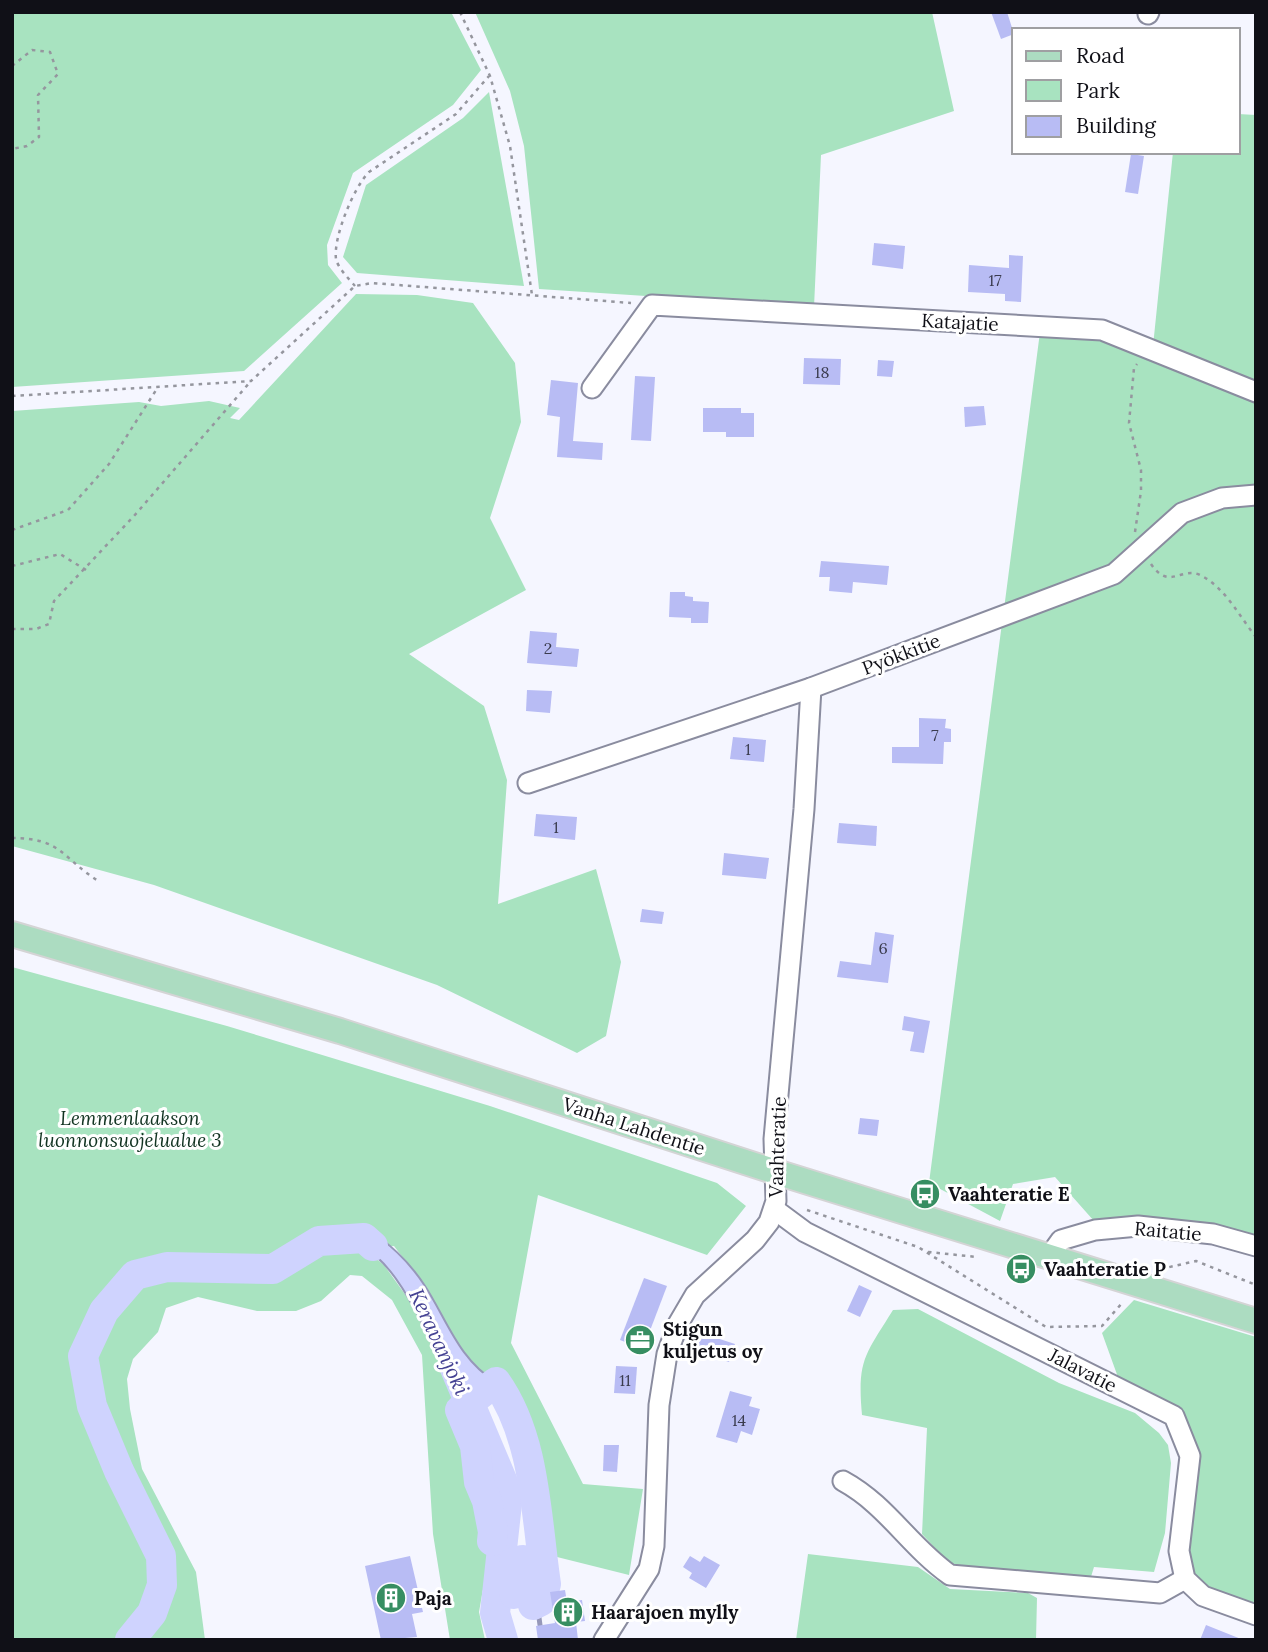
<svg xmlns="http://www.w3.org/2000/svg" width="1268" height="1652" font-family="Lora,serif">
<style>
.green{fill:#a8e3c0}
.water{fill:#cfd3fe;stroke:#9698b9;stroke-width:2}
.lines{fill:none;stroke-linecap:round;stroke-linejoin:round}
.stream{stroke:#9698b9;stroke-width:5}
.river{stroke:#cfd3fe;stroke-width:30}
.building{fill:#b8bcf4}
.minor-casing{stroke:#8a8c9f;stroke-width:23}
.major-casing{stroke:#d4d4d5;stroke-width:28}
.path{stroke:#95969e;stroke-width:2.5;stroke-dasharray:3.5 5;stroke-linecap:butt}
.minor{stroke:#fff;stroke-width:19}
.major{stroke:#acdcc1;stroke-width:24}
.labels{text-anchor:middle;stroke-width:6;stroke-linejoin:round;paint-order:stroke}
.number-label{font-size:16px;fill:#3a3b4e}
.street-label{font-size:19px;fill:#101017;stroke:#fff}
.park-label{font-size:19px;font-style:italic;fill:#113321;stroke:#fff}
.poi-label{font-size:19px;font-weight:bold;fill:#101017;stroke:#fff;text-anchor:start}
.water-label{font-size:21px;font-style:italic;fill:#454293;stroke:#fff}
</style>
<rect width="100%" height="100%" fill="#f5f6ff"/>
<g class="green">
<polygon points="12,12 451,12 481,70 453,105 353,173 327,245 328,265 342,283 244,371 12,387"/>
<polygon points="475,12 932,12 954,111 821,155 814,307 539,289 524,146 510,91"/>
<polygon points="489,92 524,286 357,273 343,257 366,185 463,118"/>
<polygon points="1238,114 1256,115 1256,382 1153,346 1173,152 1238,152"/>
<polygon points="356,294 417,295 473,303 515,363 521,422 490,518 526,590 409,654 484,706 507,780 498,904 596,869 621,962 606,1036 577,1053 437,985 154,885 12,846 12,411 139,402 161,406 209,401 240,408 230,418 239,420"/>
<polygon points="1040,332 1102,335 1256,398 1256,486 1221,490 1110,568 1004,609"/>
<polygon points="1256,502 1256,1239 1094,1221 1055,1177 1013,1184 1000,1221 929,1183 1002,623 1121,578 1186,521 1226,505"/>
<polygon points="12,967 227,1026 490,1106 717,1183 746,1206 707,1255 538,1195 511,1343 583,1484 643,1489 629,1575 541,1553 531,1467 508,1399 496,1382 480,1373 451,1335 425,1287 394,1246 364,1249 384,1265 407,1297 440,1356 475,1446 479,1482 487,1501 493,1532 479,1612 485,1640 450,1640 433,1534 422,1355 392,1300 362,1276 350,1275 321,1301 296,1311 257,1311 198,1297 166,1308 158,1332 133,1359 127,1379 130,1409 142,1469 196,1572 205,1640 12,1640"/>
<polygon points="1134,1300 1256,1337 1256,1606 1205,1587 1189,1575 1181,1411 1119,1380 1102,1333"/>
<path d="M918 1309 1059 1383 1135 1413 1159 1433 1168 1445 1171 1463 1165 1533 1154 1572 1094 1567 1090 1580 965 1567 948 1562 922 1534 927 1428 862 1415C857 1360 865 1355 893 1310Z"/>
<polygon points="808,1554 918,1567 950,1589 1028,1593 1037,1598 1036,1640 796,1640"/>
</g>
<path class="water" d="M363 1226C389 1243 408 1260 425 1286 447 1320 459 1360 496 1382L460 1410C444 1372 404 1265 364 1249 357 1247 345 1249 337 1249L332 1231Z"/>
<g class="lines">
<polyline class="stream" points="537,1603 540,1625"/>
<g class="river">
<polyline points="454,1366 508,1494 495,1613 503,1640"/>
<path d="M492 1541 493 1532 487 1501 479 1482 475 1446 460 1410 496 1382C536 1438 536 1518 546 1584L541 1601 533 1605 523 1560 514 1562V1594"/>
<polyline points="130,1640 152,1613 162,1585 161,1556 119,1471 92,1406 83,1356 104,1311 135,1275 167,1267 273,1269 319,1241 364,1238 373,1246"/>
</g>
</g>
<g class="building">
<polygon points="991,12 1007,12 1014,34 1001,39"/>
<polygon points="1131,154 1144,156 1138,194 1125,192"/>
<polygon points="874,243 905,246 903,269 872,265"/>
<polygon points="1009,255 1023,256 1021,302 1005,301 1005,294 968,292 969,265 1009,268"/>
<polygon points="804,358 841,359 840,385 803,384"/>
<polygon points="878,360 894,361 892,377 877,376"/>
<polygon points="635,376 655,377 651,441 631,440"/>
<polygon points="551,380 578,383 573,441 603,443 602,460 557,457 560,417 547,415"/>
<polygon points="984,406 986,425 965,427 964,407"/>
<polygon points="703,408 741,408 741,413 754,413 754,437 726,437 726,432 703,432"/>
<polygon points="821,561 889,566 887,585 853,582 852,593 829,591 830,577 819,577"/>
<polygon points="670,592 685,592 685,596 693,597 693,601 709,602 708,623 691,623 691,618 669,617"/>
<polygon points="530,631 557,633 556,647 579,649 577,667 527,663"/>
<polygon points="527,690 552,691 550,713 526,711"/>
<polygon points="919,718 946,719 945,728 951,729 951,742 944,742 943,764 892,763 892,747 919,747"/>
<polygon points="733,737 766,740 764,762 730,759"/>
<polygon points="536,814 577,817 575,840 534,836"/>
<polygon points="839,823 877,826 876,846 837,843"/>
<polygon points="724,853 769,858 766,879 722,875"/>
<polygon points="642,909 664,912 662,924 640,922"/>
<polygon points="875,932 894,935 888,983 837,977 840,961 871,965"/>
<polygon points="904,1016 930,1021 924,1053 910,1051 914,1032 902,1030"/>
<polygon points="860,1118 879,1120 877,1136 858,1134"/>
<polygon points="644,1278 667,1286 643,1349 620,1340"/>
<polygon points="859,1285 872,1291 860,1317 847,1311"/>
<polygon points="698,1332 735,1344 729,1362 693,1350"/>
<polygon points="616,1366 637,1367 635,1394 614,1393"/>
<polygon points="730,1391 752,1397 749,1406 760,1409 752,1435 741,1431 737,1443 716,1437"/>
<polygon points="604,1445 619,1445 617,1472 603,1471"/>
<polygon points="410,1556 423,1612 412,1614 417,1637 381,1640 365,1566"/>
<polygon points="690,1556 700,1562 704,1556 720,1565 706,1588 689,1578 692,1573 683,1567"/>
<polygon points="565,1590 567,1602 582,1600 585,1621 576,1622 578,1640 538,1640 536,1626 555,1623 550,1592"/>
<polygon points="1206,1625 1241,1639 1241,1640 1200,1640"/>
</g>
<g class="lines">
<g class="minor-casing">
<g id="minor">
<polyline points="1148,14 1149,12"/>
<polyline points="592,388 652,305 1102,330 1256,392"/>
<polyline points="528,783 811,688 1114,574 1182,513 1222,498 1256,495"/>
<polyline points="774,1209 805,1232 1174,1416 1190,1456 1179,1551 1185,1579 1203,1596 1256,1615"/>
<polyline points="1048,1258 1061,1240 1095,1230 1138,1226 1213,1234 1256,1246"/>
<path d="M843 1481C887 1505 909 1546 950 1575L1160 1593 1185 1579"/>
<polyline points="604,1640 649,1569 654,1546 659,1405 667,1354 678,1324 695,1295 755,1240 769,1222 776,1201 774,1139 804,809 811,688"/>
</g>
</g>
<g class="major-casing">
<polyline id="major" points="12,934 340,1031 776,1172 1256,1321"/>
</g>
<g class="path">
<polyline points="460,12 490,76 510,146 532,295"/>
<polyline points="12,66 32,50 50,52 58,74 38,95 39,137 27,146 12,149"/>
<path d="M355 286C349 279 338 268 336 259 333 237 354 187 369 172L456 114 489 76"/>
<polyline points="12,396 251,381 355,286 372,283 631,303"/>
<polyline points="12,530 68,510 109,464 158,387"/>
<polyline points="1135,532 1141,491 1141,470 1129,423 1134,368 1137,364"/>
<path d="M1151 564C1169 591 1182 566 1200 575 1225 587 1239 616 1256 637"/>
<polyline points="12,566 60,554 86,570"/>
<polyline points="12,629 36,629 49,624 54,601 134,516 251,381"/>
<path d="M12 838C63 838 62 859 100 882"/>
<polyline points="807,1210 918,1247 1046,1327 1102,1326 1123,1302"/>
<polyline points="928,1252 977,1257"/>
<polyline points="1161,1269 1196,1261 1256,1285"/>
</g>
<use href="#minor" class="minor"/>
<use href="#major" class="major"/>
</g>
<defs>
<g id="bus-disc" transform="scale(1.575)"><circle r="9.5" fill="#378e62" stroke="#fff"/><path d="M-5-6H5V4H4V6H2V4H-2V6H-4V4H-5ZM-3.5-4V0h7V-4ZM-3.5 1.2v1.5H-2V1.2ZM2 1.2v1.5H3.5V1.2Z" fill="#fff"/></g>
<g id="office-disc" transform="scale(1.575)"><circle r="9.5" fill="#378e62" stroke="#fff"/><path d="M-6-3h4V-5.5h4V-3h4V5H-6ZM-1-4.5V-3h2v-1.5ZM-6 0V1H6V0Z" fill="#fff"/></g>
<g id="building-disc" transform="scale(1.575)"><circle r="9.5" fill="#378e62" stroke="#fff"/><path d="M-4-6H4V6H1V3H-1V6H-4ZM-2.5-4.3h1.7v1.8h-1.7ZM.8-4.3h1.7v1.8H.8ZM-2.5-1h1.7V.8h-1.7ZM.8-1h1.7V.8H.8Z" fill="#fff"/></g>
</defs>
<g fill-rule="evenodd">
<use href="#bus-disc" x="925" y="1194"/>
<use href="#bus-disc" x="1021" y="1269"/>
<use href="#office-disc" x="640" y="1340"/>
<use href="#building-disc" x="391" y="1598"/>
<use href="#building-disc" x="568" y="1612"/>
</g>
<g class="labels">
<g class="number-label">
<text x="995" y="286">17</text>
<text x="822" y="378">18</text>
<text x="548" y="654">2</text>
<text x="935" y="741">7</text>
<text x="748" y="755">1</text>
<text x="556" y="833">1</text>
<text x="883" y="954">6</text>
<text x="625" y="1386">11</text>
<text x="739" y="1426">14</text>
</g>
<g class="street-label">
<text transform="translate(960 322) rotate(3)" y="7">Katajatie</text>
<text transform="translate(901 654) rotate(-21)" y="7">Pyökkitie</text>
<text transform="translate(634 1126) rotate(18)" y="7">Vanha Lahdentie</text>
<text transform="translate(777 1147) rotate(-88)" y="7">Vaahteratie</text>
<text transform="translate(1168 1231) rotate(5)" y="7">Raitatie</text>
<text transform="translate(1083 1370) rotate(27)" y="7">Jalavatie</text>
</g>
<g class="park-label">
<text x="130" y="1125">Lemmenlaakson<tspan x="130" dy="22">luonnonsuojelualue 3</tspan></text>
</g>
<g class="poi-label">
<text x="948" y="1201">Vaahteratie E</text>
<text x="1044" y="1276">Vaahteratie P</text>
<text x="663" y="1336">Stigun<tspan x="663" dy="22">kuljetus oy</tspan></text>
<text x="414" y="1605">Paja</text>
<text x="591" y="1619">Haarajoen mylly</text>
</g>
<g class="water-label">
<text transform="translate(439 1342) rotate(65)" y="7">Keravanjoki</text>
</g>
</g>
<rect width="1268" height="1652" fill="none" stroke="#101017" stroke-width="28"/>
<rect x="1012" y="28" width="228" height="126" fill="#ffffff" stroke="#9f9fa2" stroke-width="2"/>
<rect x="1026" y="51" width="35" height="10" fill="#acdcc1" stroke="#9f9fa2" stroke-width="2"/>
<text x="1076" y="63" font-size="21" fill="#101017">Road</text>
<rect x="1026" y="80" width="35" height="21" fill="#a8e3c0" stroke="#9f9fa2" stroke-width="2"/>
<text x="1076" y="98" font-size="21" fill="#101017">Park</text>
<rect x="1026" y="116" width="35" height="21" fill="#b8bcf4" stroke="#9f9fa2" stroke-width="2"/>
<text x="1076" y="133" font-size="21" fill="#101017">Building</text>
</svg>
